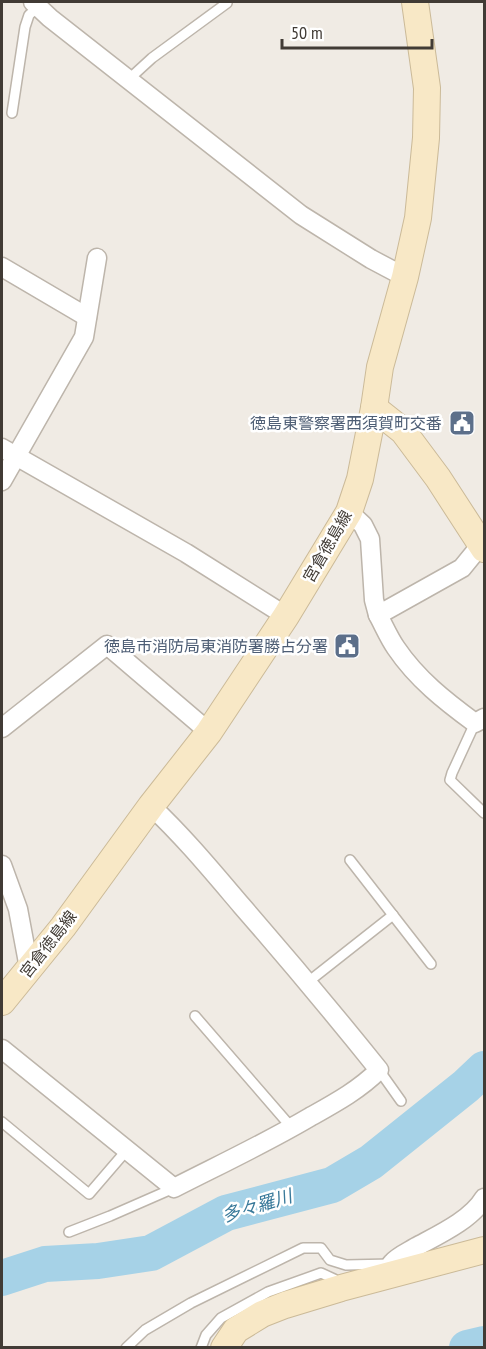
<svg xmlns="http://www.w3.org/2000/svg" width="486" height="1349" font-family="'PT Sans Narrow','Noto Sans JP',sans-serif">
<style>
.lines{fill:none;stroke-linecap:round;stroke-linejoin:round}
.river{stroke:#a6d2e7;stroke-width:36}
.lane-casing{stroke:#bdb5ab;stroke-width:12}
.street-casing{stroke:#bdb5ab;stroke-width:21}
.secondary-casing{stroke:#cbba98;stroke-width:28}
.lane{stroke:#fff;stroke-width:9}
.street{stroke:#fff;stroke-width:18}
.secondary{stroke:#f8e8c6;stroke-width:26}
.labels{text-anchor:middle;stroke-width:5;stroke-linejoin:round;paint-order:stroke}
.service-label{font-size:16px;fill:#4e5e75;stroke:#fff;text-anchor:end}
.street-label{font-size:16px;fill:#413b35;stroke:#fff}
.water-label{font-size:18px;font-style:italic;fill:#38799a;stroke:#fff}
</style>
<rect width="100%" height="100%" fill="#f0ebe4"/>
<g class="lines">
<g class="river">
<polyline points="2,1278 45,1264 98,1261 151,1253 226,1213 332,1185 371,1162 466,1086 484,1069"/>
<polyline points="467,1348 484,1344"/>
</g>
<g class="lane-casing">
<g id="lane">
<polyline points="128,80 152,58 227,3"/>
<polyline points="12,113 25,27 29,15 38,7"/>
<polyline points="475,723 452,773 450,780 484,813"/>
<polyline points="350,860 431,964"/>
<polyline points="308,982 393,915"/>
<polyline points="195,1016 292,1128"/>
<polyline points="379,1070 401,1101"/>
<polyline points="2,1122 89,1194 126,1151"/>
<polyline points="69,1232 110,1216 174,1188"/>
<polyline points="126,1348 145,1330 191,1303 303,1248 321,1248 330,1260 346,1265 391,1264"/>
<polyline points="201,1348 206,1335 221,1318 268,1292 321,1273 334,1279 339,1286"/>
</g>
</g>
<g class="street-casing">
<g id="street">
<polyline points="33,2 50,18 301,215 371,259 405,277"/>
<polyline points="2,267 87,317"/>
<polyline points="2,448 186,553 286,616"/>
<polyline points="2,481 84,337 97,258"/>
<polyline points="349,512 363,525 370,539 374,600 378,615 462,568 484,541"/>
<path d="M378 615C384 626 389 638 396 648 417 679 445 701 475 723L484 718"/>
<polyline points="2,728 107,645 209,732"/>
<polyline points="2,865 18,909 29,968"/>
<path d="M2 1049 174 1188C219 1165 266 1143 310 1117 335 1103 359 1090 379 1070 334 1014 288 959 241 905 212 871 184 837 151 806"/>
<path d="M386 1276C388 1272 389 1266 392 1263 398 1256 408 1252 416 1247 438 1235 471 1220 484 1198"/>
</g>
</g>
<g class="secondary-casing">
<g id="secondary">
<polyline points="374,408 403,431 438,478 484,549"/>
<polyline points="2,1002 63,927 151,806 209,732 286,616 349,512 360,479 374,408 380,367 405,277 418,218 426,138 427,88 415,2"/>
<polyline points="224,1348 236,1330 262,1314 285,1305 341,1288 484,1250"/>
</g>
</g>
<use href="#lane" class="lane"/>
<use href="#street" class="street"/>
<use href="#secondary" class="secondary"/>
</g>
<defs>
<g id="civic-square" transform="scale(1.35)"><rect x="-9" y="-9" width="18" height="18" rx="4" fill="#5c6f8a" stroke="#fff"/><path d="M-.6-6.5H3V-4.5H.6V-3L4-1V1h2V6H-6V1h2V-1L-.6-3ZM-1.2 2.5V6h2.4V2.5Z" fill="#fff"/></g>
</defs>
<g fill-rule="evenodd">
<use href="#civic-square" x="462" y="423"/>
<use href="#civic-square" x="347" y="646"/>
</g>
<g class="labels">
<g class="service-label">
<text x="442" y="429">徳島東警察署西須賀町交番</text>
<text x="328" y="652">徳島市消防局東消防署勝占分署</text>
</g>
<g class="street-label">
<text transform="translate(327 546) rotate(-60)" y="6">宮倉徳島線</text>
<text transform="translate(48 944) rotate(-52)" y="6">宮倉徳島線</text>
</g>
<g class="water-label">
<text transform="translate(257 1206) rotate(-17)" y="6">多々羅川</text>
</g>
</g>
<rect width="486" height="1349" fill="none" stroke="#413b35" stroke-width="6"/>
<path d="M282 39v9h150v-9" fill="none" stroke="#413b35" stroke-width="3"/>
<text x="291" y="39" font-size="18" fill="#413b35" stroke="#ffffff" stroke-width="4.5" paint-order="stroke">50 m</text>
</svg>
